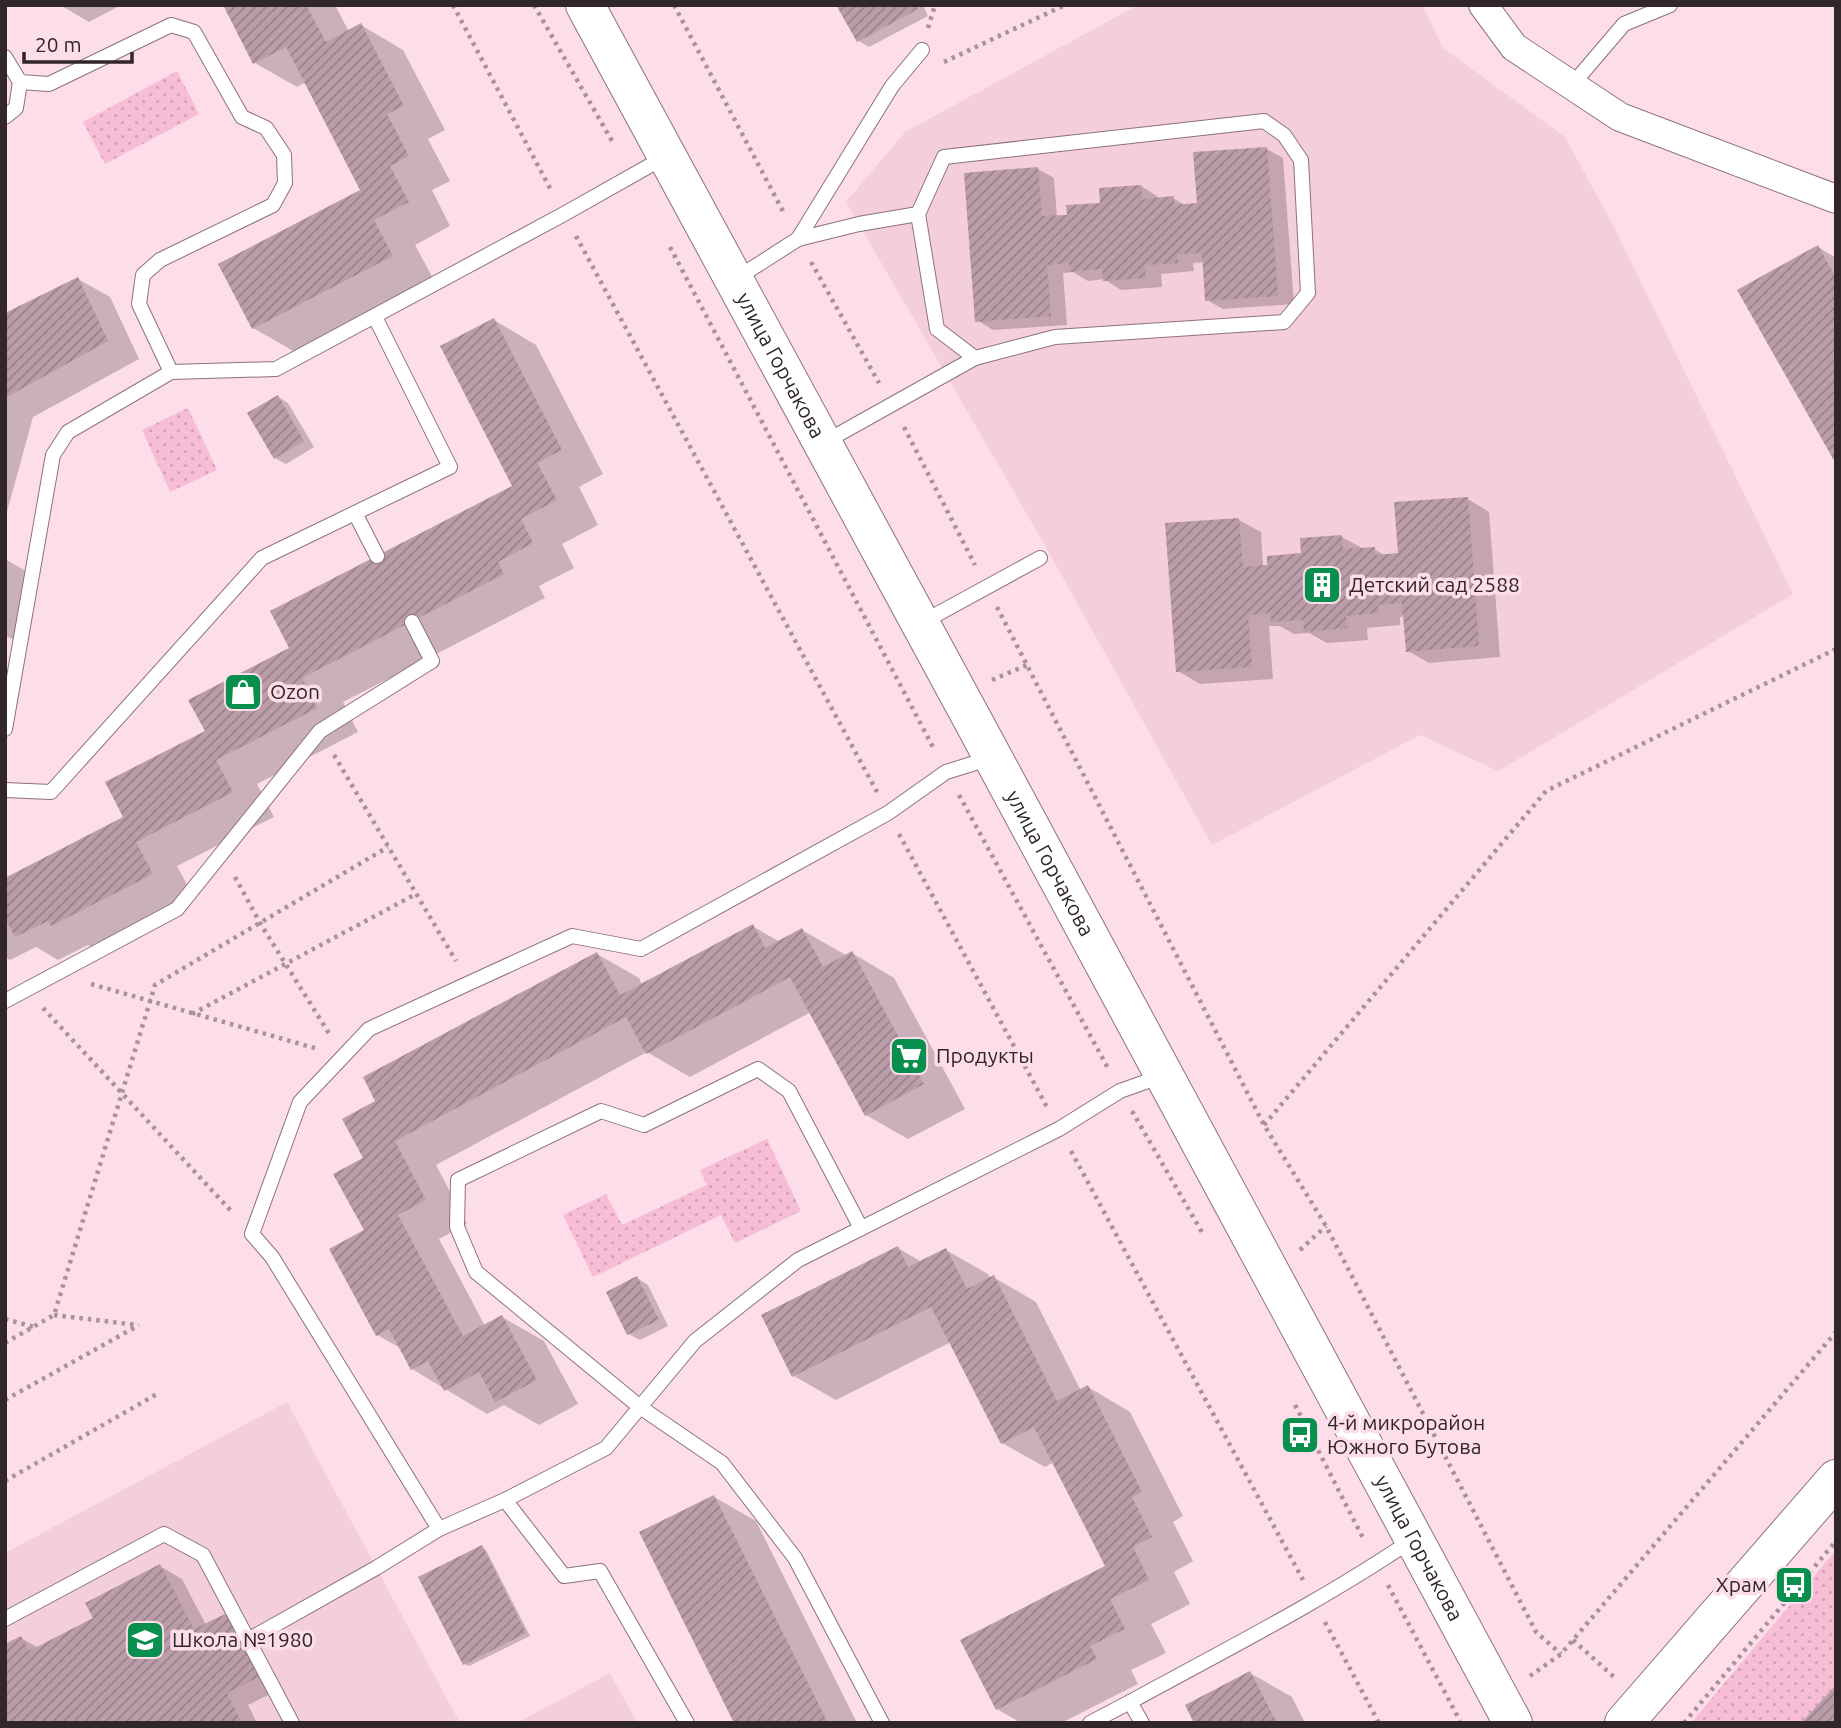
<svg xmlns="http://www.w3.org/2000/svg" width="1841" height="1728" font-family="Ubuntu,sans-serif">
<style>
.built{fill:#f4cedc}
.grass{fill:url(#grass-dots)}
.shadow{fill:#0003}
.building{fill:url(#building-hatch)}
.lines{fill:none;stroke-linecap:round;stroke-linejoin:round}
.lane-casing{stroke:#8d717c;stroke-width:16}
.street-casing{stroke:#8d717c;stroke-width:30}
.secondary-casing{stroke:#8d717c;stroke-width:40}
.path{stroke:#a9929b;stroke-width:4.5;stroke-dasharray:3.5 5;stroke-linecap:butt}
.lane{stroke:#fff;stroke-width:14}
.street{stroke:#fff;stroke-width:28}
.secondary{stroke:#fff;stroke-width:38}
.labels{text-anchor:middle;stroke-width:7;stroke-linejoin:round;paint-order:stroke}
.street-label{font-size:21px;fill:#31262a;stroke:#fcdde9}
.poi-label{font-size:21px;fill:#31262a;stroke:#fcdde9;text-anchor:start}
</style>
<defs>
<pattern id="grass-dots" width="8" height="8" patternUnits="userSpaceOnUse" patternTransform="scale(1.75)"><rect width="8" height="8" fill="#f6bdd4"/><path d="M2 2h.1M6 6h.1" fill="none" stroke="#d3a2b6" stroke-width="1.8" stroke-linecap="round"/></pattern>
<pattern id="building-hatch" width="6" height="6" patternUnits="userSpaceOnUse" patternTransform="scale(1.75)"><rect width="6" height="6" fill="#bb9da9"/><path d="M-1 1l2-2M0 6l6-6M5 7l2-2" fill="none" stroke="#99808a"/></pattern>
</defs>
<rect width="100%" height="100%" fill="#fcdde9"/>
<g class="built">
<polygon points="1138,5 1422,5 1443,48 1565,137 1614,227 1793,594 1498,771 1420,735 1212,845 1043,542 846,202 905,132"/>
<polygon points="287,1402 460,1723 5,1723 5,1553"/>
<polygon points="610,1673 637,1723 517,1723"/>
</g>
<g class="grass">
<polygon points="177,71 199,114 105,164 83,122"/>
<polygon points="188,408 217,470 170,492 142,430"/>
<polygon points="767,1139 801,1211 735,1243 721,1215 593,1277 563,1215 606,1194 622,1225 707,1185 700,1170"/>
<polygon points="1836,1550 1836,1723 1691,1723"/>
</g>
<g class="shadow">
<polygon points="60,5 121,5 89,22"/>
<polygon points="225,5 335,5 349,32 361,25 403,50 445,130 428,139 450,181 432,190 450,226 415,245 434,280 295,352 253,328 363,190 306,82 297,87 255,63"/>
<polygon points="838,5 923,5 928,16 869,47 859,41"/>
<polygon points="1267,149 1283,158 1294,304 1223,309 1207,300 1204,262 1193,263 1194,271 1161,274 1162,287 1121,290 1104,279 1088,281 1073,272 1063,273 1067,325 993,330 977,320 1038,169 1054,178 1057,217 1068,216 1102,204 1141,186 1157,196 1157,199 1173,198 1186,206 1199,205"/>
<polygon points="1818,247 1836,258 1836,461"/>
<polygon points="78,279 110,297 139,359 33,417 5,519 5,315"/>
<polygon points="494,320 536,345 603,474 579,487 598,525 562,544 574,568 539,586 545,598 343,702 358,732 257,784 274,817 177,866 194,898 94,949 88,945 58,960 36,947 10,960 5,957 5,878 125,818 207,732 291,649 515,487"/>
<polygon points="278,397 288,403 314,447 286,464 275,458"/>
<polygon points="1468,499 1489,512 1500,657 1429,663 1408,651 1405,616 1400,617 1400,625 1367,628 1368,640 1327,643 1309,633 1294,634 1280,626 1269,626 1273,679 1200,684 1178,671 1239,520 1261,532 1263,567 1302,554 1342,537 1364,549 1374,549 1386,556 1400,555"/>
<polygon points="5,559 36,577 18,641 5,636"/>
<polygon points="752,926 780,942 802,930 844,954 845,957 852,953 894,978 965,1109 908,1139 866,1115 811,1012 690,1077 647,1052 436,1165 467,1224 439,1239 485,1326 502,1317 544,1341 578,1404 539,1425 504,1405 487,1414 412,1369 402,1349 377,1335 366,1231 365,1158 378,1102 597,954 639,978 642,985"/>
<polygon points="898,1248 922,1262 946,1250 988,1274 991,1279 993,1277 1036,1302 1081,1391 1088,1387 1130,1412 1183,1516 1173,1522 1193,1561 1174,1572 1190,1604 1151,1624 1166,1653 1131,1670 1138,1684 1061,1723 1021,1723 997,1709 1108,1567 1054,1462 1045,1467 1002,1443 951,1342 836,1400 794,1376"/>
<polygon points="637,1278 648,1285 668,1326 640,1340 629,1334"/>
<polygon points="714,1497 756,1521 857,1723 736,1723"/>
<polygon points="482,1547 486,1550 530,1636 469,1666 464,1664"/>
<polygon points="160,1566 182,1579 206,1625 227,1615 280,1689 248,1705 257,1723 5,1723 21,1638 39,1648 95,1619"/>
<polygon points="1250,1673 1292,1697 1305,1723 1196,1723"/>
</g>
<g class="building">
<polygon points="223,5 306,5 326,42 361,23 404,106 387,114 409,156 390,166 409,202 374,220 393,256 252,329 218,264 360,190 286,47 253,64"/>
<polygon points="836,5 916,5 918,9 857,42"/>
<polygon points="1267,147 1278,296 1205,301 1202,253 1177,254 1178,263 1145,265 1146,278 1103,281 1102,269 1070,272 1069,263 1047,265 1051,316 975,322 964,173 1038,167 1042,216 1067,215 1066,205 1100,203 1099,188 1141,185 1142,199 1174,196 1174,205 1197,203 1193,152"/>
<polygon points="1818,245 1836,278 1836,464 1737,290"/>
<polygon points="78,277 108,341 5,398 5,313"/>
<polygon points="494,318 562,450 537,463 557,500 521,519 533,543 498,562 504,574 302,678 317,708 216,760 233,792 136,842 153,874 51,926 48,921 15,937 5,918 5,878 123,817 105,782 205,731 188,700 289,648 270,611 512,486 440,346"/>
<polygon points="278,395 304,441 274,459 247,413"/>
<polygon points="1468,497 1479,646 1406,652 1402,603 1378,605 1379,613 1346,616 1347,628 1304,632 1303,620 1271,622 1270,613 1248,615 1252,667 1176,672 1165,523 1239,518 1243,567 1267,565 1267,556 1301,553 1300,538 1342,535 1343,549 1375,547 1375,555 1398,553 1394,502"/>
<polygon points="753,924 765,948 802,928 823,967 852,951 924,1084 865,1116 790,977 646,1054 626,1017 395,1141 426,1200 398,1215 463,1336 502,1315 537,1380 495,1402 479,1372 444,1391 428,1361 411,1370 389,1329 376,1336 329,1249 364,1230 333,1174 363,1158 342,1119 375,1101 363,1077 597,952 620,995"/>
<polygon points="898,1246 908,1267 946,1248 967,1289 994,1275 1057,1401 1088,1385 1142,1492 1132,1497 1152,1537 1133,1547 1149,1580 1110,1599 1125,1629 1090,1646 1097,1659 996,1710 960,1640 1105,1566 1034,1427 1001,1444 931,1307 792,1377 761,1315"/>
<polygon points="637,1276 659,1320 627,1335 606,1292"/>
<polygon points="714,1495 828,1723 734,1723 639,1532"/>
<polygon points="482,1545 526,1633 463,1665 418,1577"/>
<polygon points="160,1564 194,1629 227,1613 259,1677 227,1693 242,1723 5,1723 5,1644 21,1636 29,1651 93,1618 85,1603"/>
<polygon points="1250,1671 1277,1723 1194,1723 1185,1705"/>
<polygon points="1836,1685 1836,1723 1801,1723"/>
</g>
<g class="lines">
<g class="lane-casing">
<g id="lane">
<polyline points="5,57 20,82 49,84 171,25 194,32 242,117 266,128 284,155 285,183 273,205 160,260 143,275 139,304 171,372"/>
<polyline points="1572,85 1624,24 1670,5"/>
<polyline points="5,117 16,108 20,82"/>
<polygon points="1264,121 1284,135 1301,160 1308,293 1284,322 1055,337 975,358 937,329 918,214 944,157"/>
<polyline points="798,239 892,86 922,50"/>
<polyline points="734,280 798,239 859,224 918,214"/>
<polyline points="823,443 975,358"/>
<polyline points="355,513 377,556"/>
<polyline points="921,623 1040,558"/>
<polyline points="5,729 53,455 68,432 171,372 276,369 564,214 665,157"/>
<polyline points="991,758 946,772 888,813 641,949 572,936 369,1029 300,1102 252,1234 272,1257 439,1529 505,1500 606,1448 695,1341 798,1260 1059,1129 1120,1091 1162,1076"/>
<polyline points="5,790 51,792 262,558 450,467 375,317"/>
<polyline points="5,1001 177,909 320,731 432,661 412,622"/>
<polyline points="861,1228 789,1091 758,1069 644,1125 601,1111 458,1180 457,1227 476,1272 640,1407 722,1463 795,1558 882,1723"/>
<polyline points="505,1500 564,1576 600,1571 687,1723"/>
<polyline points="5,1619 164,1534 203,1555 292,1723"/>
<polyline points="248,1640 376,1568 439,1529"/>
<polyline points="1090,1723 1130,1702"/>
<path d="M1142 1723 1130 1702C1225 1650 1322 1601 1412 1540"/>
</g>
</g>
<g class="street-casing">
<polyline id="street" points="1483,5 1514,47 1620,117 1836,199"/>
</g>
<g class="secondary-casing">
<g id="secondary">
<path id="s1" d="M585 5 977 728 1513 1723"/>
<polyline points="1624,1723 1836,1479"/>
</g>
</g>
<g class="path">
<polyline points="453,5 552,192"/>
<polyline points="534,5 612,141"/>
<polyline points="674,5 785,215"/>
<polyline points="928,28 935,5"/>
<polyline points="944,62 1065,5"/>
<polyline points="576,236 877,792"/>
<polyline points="670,247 935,751"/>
<polyline points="811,262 879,383"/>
<polyline points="904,427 975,565"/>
<polyline points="997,607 1264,1125 1326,1226 1536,1632 1561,1654"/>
<polyline points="992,680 1027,665"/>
<polyline points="334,755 456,961"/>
<polyline points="959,795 1109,1070"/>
<polyline points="899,834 1048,1109"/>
<polyline points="235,877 260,923 330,1035"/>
<polyline points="91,984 318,1049"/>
<polyline points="43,1008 232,1212"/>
<polyline points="192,1014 416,894"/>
<polyline points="1132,1111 1203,1234"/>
<polyline points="1264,1125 1546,791 1836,649"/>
<polyline points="1071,1151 1303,1580"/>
<polyline points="1300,1250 1326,1226"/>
<polyline points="54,1315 137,1325"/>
<polyline points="5,1319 34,1327"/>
<polyline points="5,1343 54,1315 155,985 388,847"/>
<polyline points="5,1400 139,1325"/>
<polyline points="1295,1405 1364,1540"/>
<polyline points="5,1481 157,1394"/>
<polyline points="1388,1585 1460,1721"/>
<polyline points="1325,1622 1379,1723"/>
<polyline points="1573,1640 1614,1677"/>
<polyline points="1530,1676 1561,1654 1836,1332"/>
<polyline points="1684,1723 1836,1541"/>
</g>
<use href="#lane" class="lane"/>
<use href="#street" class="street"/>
<use href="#secondary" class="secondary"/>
</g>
<defs>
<g id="building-square" transform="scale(2.0125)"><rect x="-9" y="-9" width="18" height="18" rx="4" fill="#098f4d" stroke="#fcdde9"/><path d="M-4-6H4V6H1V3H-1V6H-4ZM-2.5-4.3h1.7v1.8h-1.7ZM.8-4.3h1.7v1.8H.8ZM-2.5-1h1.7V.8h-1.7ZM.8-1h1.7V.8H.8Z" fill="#fff"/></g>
<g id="shop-square" transform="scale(2.0125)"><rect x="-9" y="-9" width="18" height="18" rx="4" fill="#098f4d" stroke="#fcdde9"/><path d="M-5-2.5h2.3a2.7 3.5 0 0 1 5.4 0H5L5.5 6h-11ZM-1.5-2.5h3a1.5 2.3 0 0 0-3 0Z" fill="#fff"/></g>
<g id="supermarket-square" transform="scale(2.0125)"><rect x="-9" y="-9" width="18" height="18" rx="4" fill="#098f4d" stroke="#fcdde9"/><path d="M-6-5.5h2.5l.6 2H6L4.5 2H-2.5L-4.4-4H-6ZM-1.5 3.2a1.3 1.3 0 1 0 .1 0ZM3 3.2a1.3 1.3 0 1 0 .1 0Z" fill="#fff"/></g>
<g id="bus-square" transform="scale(2.0125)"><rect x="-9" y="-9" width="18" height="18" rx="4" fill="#098f4d" stroke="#fcdde9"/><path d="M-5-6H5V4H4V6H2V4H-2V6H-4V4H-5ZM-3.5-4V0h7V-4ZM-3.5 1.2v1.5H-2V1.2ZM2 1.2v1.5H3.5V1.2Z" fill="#fff"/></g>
<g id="school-square" transform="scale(2.0125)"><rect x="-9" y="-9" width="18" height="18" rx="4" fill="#098f4d" stroke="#fcdde9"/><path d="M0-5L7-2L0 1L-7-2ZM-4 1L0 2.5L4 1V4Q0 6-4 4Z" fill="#fff"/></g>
</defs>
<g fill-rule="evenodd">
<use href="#building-square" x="1322" y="585"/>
<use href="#shop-square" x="243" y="692"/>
<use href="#supermarket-square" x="909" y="1056"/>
<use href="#bus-square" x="1300" y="1435"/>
<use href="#bus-square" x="1794" y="1585"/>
<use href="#school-square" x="145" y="1640"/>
</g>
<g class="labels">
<g class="street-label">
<text dy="7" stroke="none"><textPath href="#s1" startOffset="410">улица Горчакова</textPath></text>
<text dy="7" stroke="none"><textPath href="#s1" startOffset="976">улица Горчакова</textPath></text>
<text dy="7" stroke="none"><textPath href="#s1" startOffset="1754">улица Горчакова</textPath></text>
</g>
<g class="poi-label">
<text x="1349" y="592">Детский сад 2588</text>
<text x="270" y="699">Ozon</text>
<text x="936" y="1063">Продукты</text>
<text x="1327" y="1430">4-й микрорайон<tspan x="1327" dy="24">Южного Бутова</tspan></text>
<text x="1767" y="1592" text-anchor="end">Храм</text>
<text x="172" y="1647">Школа №1980</text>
</g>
</g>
<rect width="1841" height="1728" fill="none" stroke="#31262a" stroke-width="14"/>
<path d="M24 52v10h108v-10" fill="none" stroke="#31262a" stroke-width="3.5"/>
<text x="35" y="52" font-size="21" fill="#31262a" stroke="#fcdde9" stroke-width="5" paint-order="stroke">20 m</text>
</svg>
